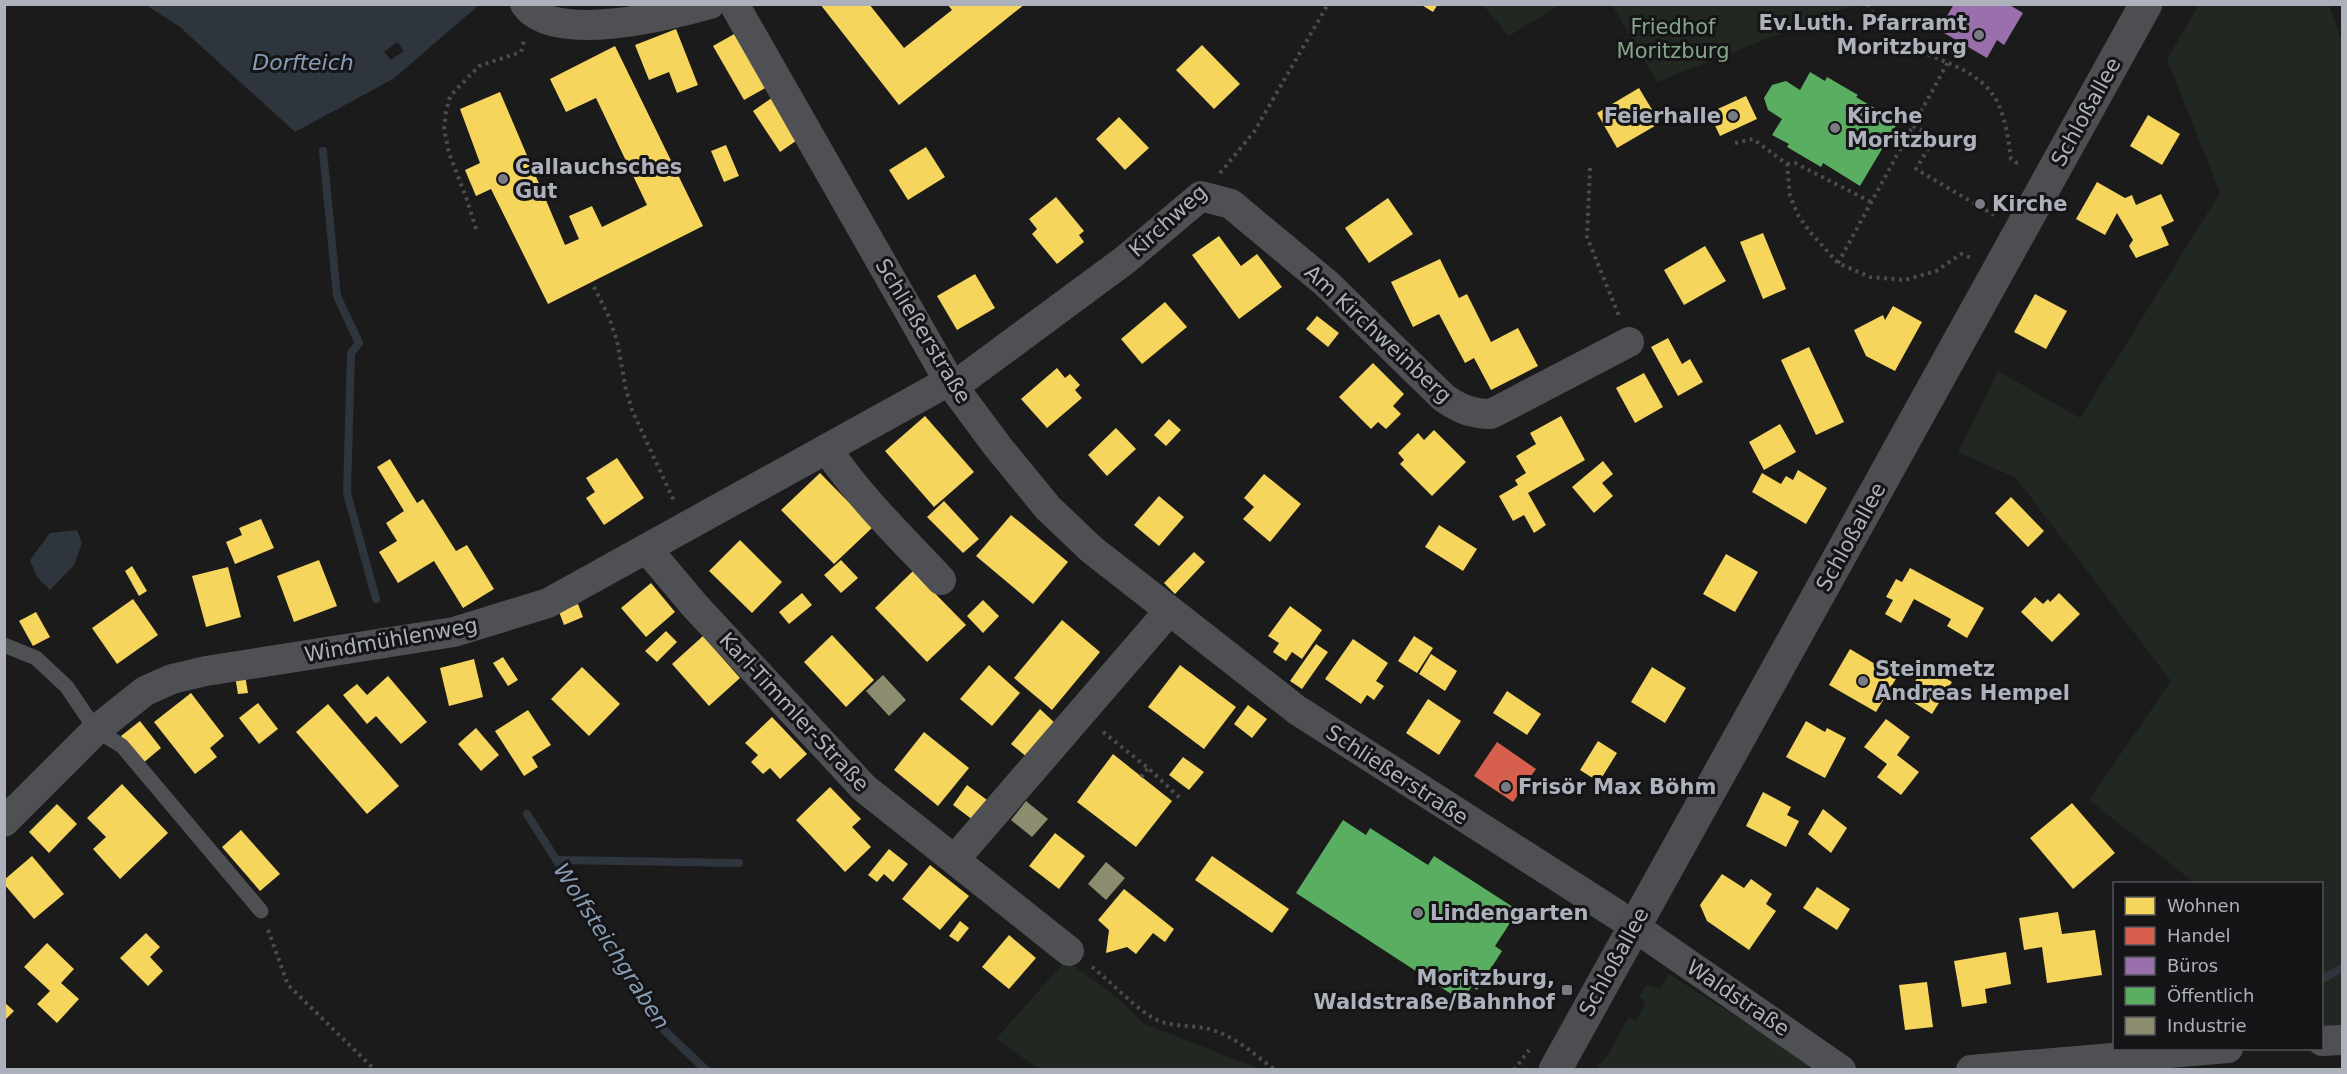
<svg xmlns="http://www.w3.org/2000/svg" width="2347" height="1074" font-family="'DejaVu Sans',sans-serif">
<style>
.green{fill:#212822}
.water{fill:#2e353d;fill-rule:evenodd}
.homes{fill:#f6d55c}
.shops{fill:#d6604d}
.offices{fill:#9970ab}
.public{fill:#5aae61}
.industry{fill:#8c8c6e}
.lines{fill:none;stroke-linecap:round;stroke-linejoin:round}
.stream{stroke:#2e353d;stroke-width:8}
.path{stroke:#4b4c4f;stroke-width:4;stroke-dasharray:3 4.5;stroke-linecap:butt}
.lane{stroke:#4f5054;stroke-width:15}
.street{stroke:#4f5054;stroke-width:30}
.secondary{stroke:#4e4e52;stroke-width:33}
.poi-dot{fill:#7a7c83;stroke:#151517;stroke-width:2}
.labels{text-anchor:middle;stroke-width:6;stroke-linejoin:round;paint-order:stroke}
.poi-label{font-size:21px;font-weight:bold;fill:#adb1bb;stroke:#151517;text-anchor:start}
.park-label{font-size:21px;fill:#85a588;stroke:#151517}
.street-label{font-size:21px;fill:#adb1bb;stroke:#151517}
.water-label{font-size:22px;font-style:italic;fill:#869db4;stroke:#151517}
</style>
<rect width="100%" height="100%" fill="#1b1b1b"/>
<g class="green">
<polygon points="1483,5 1559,5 1509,36"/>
<polygon points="1612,5 1853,5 1657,82"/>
<polygon points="2199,5 2329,5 2342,41 2342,1040 2322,1041 2322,884 2195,883 2089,800 2171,681 2016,478 1958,452 1998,371 2080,418 2220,193 2167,59"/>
<polygon points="1066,960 1119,999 1144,1024 1260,1069 1039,1069 996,1039"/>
<polygon points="1669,974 1816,1067 1816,1070 1595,1070 1609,1053 1629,1017 1636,1020 1646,1002 1639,997 1646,985 1660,989"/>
</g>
<g class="water">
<path d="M479 5 393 79 295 132 180 27 146 5ZM397 42 404 51 391 60 384 52Z"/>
<polygon points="77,530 82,543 74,565 50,590 37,577 30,560 50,533"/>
</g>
<g class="homes">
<polygon points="820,4 869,4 904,48 952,10 947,4 1025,4 899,105"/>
<polygon points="1420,4 1438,4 1433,12"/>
<polygon points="676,29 698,85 677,93 669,72 649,80 635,45"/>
<polygon points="736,33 767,87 744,100 713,46"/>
<polygon points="1202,45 1240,84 1214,109 1176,70"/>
<polygon points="615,46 703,226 548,304 491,189 476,196 465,170 480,163 460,109 500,92 565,245 579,239 569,216 592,206 602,227 647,205 596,98 566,112 550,79"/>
<polygon points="1639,88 1660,123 1617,148 1597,113"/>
<polygon points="776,95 803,136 780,152 753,111"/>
<polygon points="1746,96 1757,119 1720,136 1709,113"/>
<polygon points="2148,115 2180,134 2162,165 2130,146"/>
<polygon points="1119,117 1149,148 1125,170 1096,139"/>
<polygon points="726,145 739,176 724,182 711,151"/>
<polygon points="926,147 945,177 908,200 889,170"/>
<polygon points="2097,182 2125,198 2132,195 2136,205 2161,194 2174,221 2161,227 2169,245 2136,258 2129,246 2133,240 2117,213 2105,235 2076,219"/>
<polygon points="1056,197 1084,231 1079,235 1084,242 1057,264 1032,234 1037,229 1029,219"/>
<polygon points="1388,198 1413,234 1369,263 1345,228"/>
<polygon points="1763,233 1786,289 1763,299 1740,242"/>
<polygon points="1219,236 1241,266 1257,254 1282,287 1239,319 1192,255"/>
<polygon points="1705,246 1726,281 1684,305 1664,270"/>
<polygon points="1440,259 1459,298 1467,294 1491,342 1518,328 1538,366 1491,390 1474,358 1465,363 1439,314 1413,327 1391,282"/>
<polygon points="975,274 995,308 957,330 937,296"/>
<polygon points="2035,294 2067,311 2046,349 2014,332"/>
<polygon points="1165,302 1187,327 1142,364 1121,339"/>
<polygon points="1893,306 1922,322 1895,371 1866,356 1854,330 1883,315 1885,320"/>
<polygon points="1317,316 1339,333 1328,347 1306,329"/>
<polygon points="1668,338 1682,364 1690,359 1703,382 1678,396 1651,347"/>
<polygon points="1809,347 1844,422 1816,435 1781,360"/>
<polygon points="1373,363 1404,394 1393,406 1401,414 1386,429 1378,422 1371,429 1339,397"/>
<polygon points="1057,368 1065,378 1070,374 1080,385 1075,390 1082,398 1047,428 1021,399"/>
<polygon points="1644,373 1663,407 1635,423 1616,388"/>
<polygon points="925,416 974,472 934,507 885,451"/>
<polygon points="1561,416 1585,460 1528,493 1546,525 1534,533 1524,515 1513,521 1499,496 1518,485 1515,480 1526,473 1516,456 1536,444 1530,433"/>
<polygon points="1169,419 1181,430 1166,446 1154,435"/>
<polygon points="1780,424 1796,452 1764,470 1749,442"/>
<polygon points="1116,428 1136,449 1107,476 1088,455"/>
<polygon points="1434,430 1466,462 1432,496 1400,464 1404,460 1398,453 1418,433 1424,440"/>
<polygon points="617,458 644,498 604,525 586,498 595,492 586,478"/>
<polygon points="390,459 417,503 423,499 456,551 467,545 494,589 463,608 434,561 398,583 379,552 397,541 386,523 404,511 377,467"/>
<polygon points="1603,461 1613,474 1602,483 1613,496 1594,513 1572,487"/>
<polygon points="1798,470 1827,488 1806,524 1752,492 1762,473 1781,484 1786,476 1793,480"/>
<polygon points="820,473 873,527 834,564 781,510"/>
<polygon points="1264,474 1301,504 1270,542 1243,519 1254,507 1244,498"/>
<polygon points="1159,496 1184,517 1159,546 1134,525"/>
<polygon points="2011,497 2044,531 2028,547 1995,513"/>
<polygon points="944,501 979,539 963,553 927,517"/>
<polygon points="1011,515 1068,562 1033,604 976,556"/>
<polygon points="261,519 274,548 235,564 226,542 242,535 239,528"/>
<polygon points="1439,525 1477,549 1463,571 1425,547"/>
<polygon points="740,540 782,582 752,613 709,571"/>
<polygon points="1194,552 1205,562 1175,594 1164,583"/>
<polygon points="1726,554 1758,572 1735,612 1703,594"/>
<polygon points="319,560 337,606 294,622 277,576"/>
<polygon points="841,560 858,578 841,593 824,575"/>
<polygon points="132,566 147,591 139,596 125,571"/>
<polygon points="228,567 241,617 206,627 192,576"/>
<polygon points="1910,568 1984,608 1967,638 1947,626 1951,619 1914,599 1901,623 1885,614 1893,600 1886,597 1896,579 1902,582"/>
<polygon points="913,571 966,625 927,662 875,608"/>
<polygon points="651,583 675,612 646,637 621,608"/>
<polygon points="802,593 812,605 789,624 779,612"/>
<polygon points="2059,593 2080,614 2052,642 2021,612 2035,597 2043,604 2048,599 2050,602"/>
<polygon points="133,599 158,635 117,664 92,628"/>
<polygon points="983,600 999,616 983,633 967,616"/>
<polygon points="578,604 583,617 564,625 559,612"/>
<polygon points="1290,606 1322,630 1302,659 1292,652 1286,661 1273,652 1279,643 1268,636"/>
<polygon points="36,612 50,637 33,646 19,621"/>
<polygon points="1062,620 1100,652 1052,710 1014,678"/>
<polygon points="666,631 677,642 657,662 645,651"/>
<polygon points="832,635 874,680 846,707 804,662"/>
<polygon points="703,636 740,678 709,706 672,664"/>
<polygon points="1414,636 1433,648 1417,673 1398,661"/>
<polygon points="1353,639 1388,663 1376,681 1384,686 1374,700 1367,695 1361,704 1325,679"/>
<polygon points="1316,644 1328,652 1302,689 1290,681"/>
<polygon points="1850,649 1897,677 1876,712 1829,685"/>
<polygon points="1431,654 1457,671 1445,691 1419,674"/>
<polygon points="503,657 518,680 508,686 493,663"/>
<polygon points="474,659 483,697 449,706 440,668"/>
<polygon points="989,665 1020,693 992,726 960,699"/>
<polygon points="1180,665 1236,707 1204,749 1148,707"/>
<polygon points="1925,666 1952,682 1932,714 1905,697"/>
<polygon points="582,667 620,704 589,736 551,699"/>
<polygon points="1652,667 1686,688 1665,723 1631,702"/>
<polygon points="244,669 248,693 238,694 234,670"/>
<polygon points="388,676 427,722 401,744 376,716 367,724 343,695 357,684 367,695"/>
<polygon points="1507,691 1541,714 1527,735 1493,713"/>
<polygon points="191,693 224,736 210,748 217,757 195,774 154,722"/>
<polygon points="1428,699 1461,721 1439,755 1406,733"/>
<polygon points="258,703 278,729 259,744 239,718"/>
<polygon points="328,704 399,786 367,814 296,732"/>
<polygon points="1248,705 1267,719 1252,738 1234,724"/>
<polygon points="1040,709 1056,724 1028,758 1011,744"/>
<polygon points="528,710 551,745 532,757 538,767 524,776 495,731"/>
<polygon points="772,717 807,754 780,779 770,768 763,774 751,762 758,755 745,743"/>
<polygon points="1886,719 1910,737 1897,755 1919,772 1901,795 1877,777 1887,764 1864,747"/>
<polygon points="140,721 161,748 143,763 121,736"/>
<polygon points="1806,721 1825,732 1827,728 1846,738 1825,778 1786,757"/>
<polygon points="476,728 499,755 481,771 458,744"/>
<polygon points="924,732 969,768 938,806 894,770"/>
<polygon points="1598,741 1617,753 1599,782 1580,770"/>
<polygon points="1113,754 1172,801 1136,847 1077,802"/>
<polygon points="1183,757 1204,772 1189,790 1169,775"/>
<polygon points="122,784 168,833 120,879 93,849 106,837 87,818"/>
<polygon points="967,785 987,800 973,820 953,805"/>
<polygon points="830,787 861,819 852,827 871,847 845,872 796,820"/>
<polygon points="1763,792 1791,807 1787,815 1799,821 1786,847 1746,826"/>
<polygon points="2072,803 2115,853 2073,889 2030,838"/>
<polygon points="57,804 77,824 49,853 29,832"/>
<polygon points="1823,809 1847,828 1831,853 1808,834"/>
<polygon points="241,830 280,874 260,891 222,847"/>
<polygon points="1055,833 1085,856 1059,889 1029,866"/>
<polygon points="889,849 908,864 893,882 884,874 877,882 868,875"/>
<polygon points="32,856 64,894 34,919 4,884 4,880"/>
<polygon points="1212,856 1289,909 1272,933 1195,880"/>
<polygon points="930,865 969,896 940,930 902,899"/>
<polygon points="1722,874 1744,888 1751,879 1772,894 1766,904 1776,911 1749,950 1707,921 1700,905"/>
<polygon points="1817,887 1850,909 1837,930 1803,908"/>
<polygon points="1124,889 1174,929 1165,942 1153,933 1136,954 1127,947 1106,953 1109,930 1098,920"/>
<polygon points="2058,912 2062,934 2095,930 2102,975 2047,983 2042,947 2024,950 2019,918"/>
<polygon points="960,921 969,928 958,942 949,936"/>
<polygon points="146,933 160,947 150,957 163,971 148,986 120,958"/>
<polygon points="1009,935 1036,958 1009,989 982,967"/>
<polygon points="47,943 74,969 61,983 79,999 57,1023 37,1004 50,991 24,967"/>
<polygon points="2006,952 2011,984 1985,989 1987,1003 1962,1007 1954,961"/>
<polygon points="1927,982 1933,1027 1905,1030 1899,985"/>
<polygon points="4,1002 14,1011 4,1021"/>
</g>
<polygon class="shops" points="1497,742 1536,769 1513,802 1474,776"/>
<polygon class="offices" points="1954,4 1972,6 1973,4 2008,4 2023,13 2004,45 1997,40 1987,58 1939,30"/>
<g class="public">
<polygon points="1810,72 1825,81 1827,77 1858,95 1856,97 1898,122 1860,186 1823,163 1821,167 1787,147 1789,144 1772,135 1782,119 1768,110 1764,98 1772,85 1786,81 1800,90"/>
<polygon points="1343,820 1366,835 1370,828 1428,865 1434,856 1513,907 1505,919 1510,923 1495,946 1502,951 1477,990 1472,986 1462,1001 1296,893"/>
</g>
<g class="industry">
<polygon points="883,675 906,700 889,716 866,691"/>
<polygon points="1026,801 1048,819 1032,837 1011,820"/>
<polygon points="1106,862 1125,878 1106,900 1088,884"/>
</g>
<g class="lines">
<g class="stream">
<polyline points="323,151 337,296 359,343 351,353 347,493 376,599"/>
<polyline points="527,814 665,1031 706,1070"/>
<polyline points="558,860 739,863"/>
<polyline points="2322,979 2342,968"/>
</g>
<g class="path">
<path d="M1868 4C1875 18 1881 33 1895 42 1904 49 1919 51 1929 55 1991 79 2003 93 2011 159L2021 166"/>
<polyline points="1913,126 1935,137 1916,169 1994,215"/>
<polyline points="1735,143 1753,139 1787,164 1790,196 1798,215 1810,232 1838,263 1870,277 1905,280 1936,271 1961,254 1971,258"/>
<polyline points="1787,164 1795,163 1871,202"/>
<polyline points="1590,168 1587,237 1619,316"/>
<polyline points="1220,173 1254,132 1328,4"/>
<polyline points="476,229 467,200 449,153 444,129 446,112 450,96 479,66 521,52 524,40"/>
<polyline points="1838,263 1948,62"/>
<polyline points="594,287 609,317 617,341 626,390 632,410 674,501"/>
<polyline points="1103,732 1148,768 1180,798"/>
<polyline points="1141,777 1148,768"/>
<polyline points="268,930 288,985 375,1070"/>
<path d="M1092 967C1110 981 1139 1012 1157 1020 1175 1028 1193 1024 1212 1030 1236 1037 1255 1055 1275 1070"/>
<polyline points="1514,1070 1529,1050"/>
</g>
<polyline class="lane" points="4,645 36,658 67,687 96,730 122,746 261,911"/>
<g class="street">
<path d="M525 4C552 45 670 15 710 4"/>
<polyline points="734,4 949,381 998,447 1048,508 1091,549 1297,710 1616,914 1841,1070"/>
<path d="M953 387 1125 260 1201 196 1231 204 1327 284 1444 398C1460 409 1472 414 1491 414L1629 342"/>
<path d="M827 449C859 497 902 538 941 580"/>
<polyline points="647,549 695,606 864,788 1069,951"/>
<polyline points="4,822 96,730 145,691 172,679 206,671 454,632 548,603 949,381"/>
<polyline points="955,859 1169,611"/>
<polyline points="2322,1041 2342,1040"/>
<polyline points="1971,1070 2228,1048"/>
</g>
<polyline class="secondary" points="1555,1070 2146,4"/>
</g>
<g class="poi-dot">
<circle cx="1979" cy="35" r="6"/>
<circle cx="1733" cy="116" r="6"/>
<circle cx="1835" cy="128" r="6"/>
<circle cx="503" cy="179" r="6"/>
<circle cx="1980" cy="204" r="6"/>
<circle cx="1863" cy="681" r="6"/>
<circle cx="1506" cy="787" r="6"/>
<circle cx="1418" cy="913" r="6"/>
<rect x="1561" y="984" width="12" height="12" rx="3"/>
</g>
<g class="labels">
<g class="poi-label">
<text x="1967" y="30" text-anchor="end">Ev.Luth. Pfarramt<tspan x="1967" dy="24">Moritzburg</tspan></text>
<text x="1721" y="123" text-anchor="end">Feierhalle</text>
<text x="1847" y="123">Kirche<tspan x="1847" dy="24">Moritzburg</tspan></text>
<text x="515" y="174">Callauchsches<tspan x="515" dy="24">Gut</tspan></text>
<text x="1992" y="211">Kirche</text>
<text x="1875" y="676">Steinmetz<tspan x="1875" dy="24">Andreas Hempel</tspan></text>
<text x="1518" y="794">Frisör Max Böhm</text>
<text x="1430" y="920">Lindengarten</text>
<text x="1555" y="985" text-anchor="end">Moritzburg,<tspan x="1555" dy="24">Waldstraße/Bahnhof</tspan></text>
</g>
<g class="park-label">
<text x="1673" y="34">Friedhof<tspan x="1673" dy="24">Moritzburg</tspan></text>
</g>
<g class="street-label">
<text transform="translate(2086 112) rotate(-61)" y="7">Schloßallee</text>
<text transform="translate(1168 221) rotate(-42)" y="7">Kirchweg</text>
<text transform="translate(923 331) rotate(59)" y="7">Schließerstraße</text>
<text transform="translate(1378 334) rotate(43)" y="7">Am Kirchweinberg</text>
<text transform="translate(1851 537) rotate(-61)" y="7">Schloßallee</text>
<text transform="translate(391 640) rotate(-10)" y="7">Windmühlenweg</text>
<text transform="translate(794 712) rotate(47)" y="7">Karl-Timmler-Straße</text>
<text transform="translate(1397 775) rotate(33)" y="7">Schließerstraße</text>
<text transform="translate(1614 962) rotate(-61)" y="7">Schloßallee</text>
<text transform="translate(1738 998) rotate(34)" y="7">Waldstraße</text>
</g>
<g class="water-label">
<text x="303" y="70">Dorfteich</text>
<text transform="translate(612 946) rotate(57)" y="8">Wolfsteichgraben</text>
</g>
</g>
<rect width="2347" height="1074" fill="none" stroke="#adb1bb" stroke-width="12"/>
<rect x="2113" y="882" width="210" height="168" fill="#151517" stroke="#525359" stroke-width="1.5"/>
<rect x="2125" y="897" width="30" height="18" fill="#f6d55c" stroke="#525359" stroke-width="1.5"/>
<text x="2167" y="912" font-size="18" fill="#adb1bb">Wohnen</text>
<rect x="2125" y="927" width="30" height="18" fill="#d6604d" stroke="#525359" stroke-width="1.5"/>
<text x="2167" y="942" font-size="18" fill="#adb1bb">Handel</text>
<rect x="2125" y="957" width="30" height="18" fill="#9970ab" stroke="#525359" stroke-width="1.5"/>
<text x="2167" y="972" font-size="18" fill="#adb1bb">Büros</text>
<rect x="2125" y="987" width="30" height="18" fill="#5aae61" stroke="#525359" stroke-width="1.5"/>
<text x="2167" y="1002" font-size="18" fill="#adb1bb">Öffentlich</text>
<rect x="2125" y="1017" width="30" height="18" fill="#8c8c6e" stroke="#525359" stroke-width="1.5"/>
<text x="2167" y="1032" font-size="18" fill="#adb1bb">Industrie</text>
</svg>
